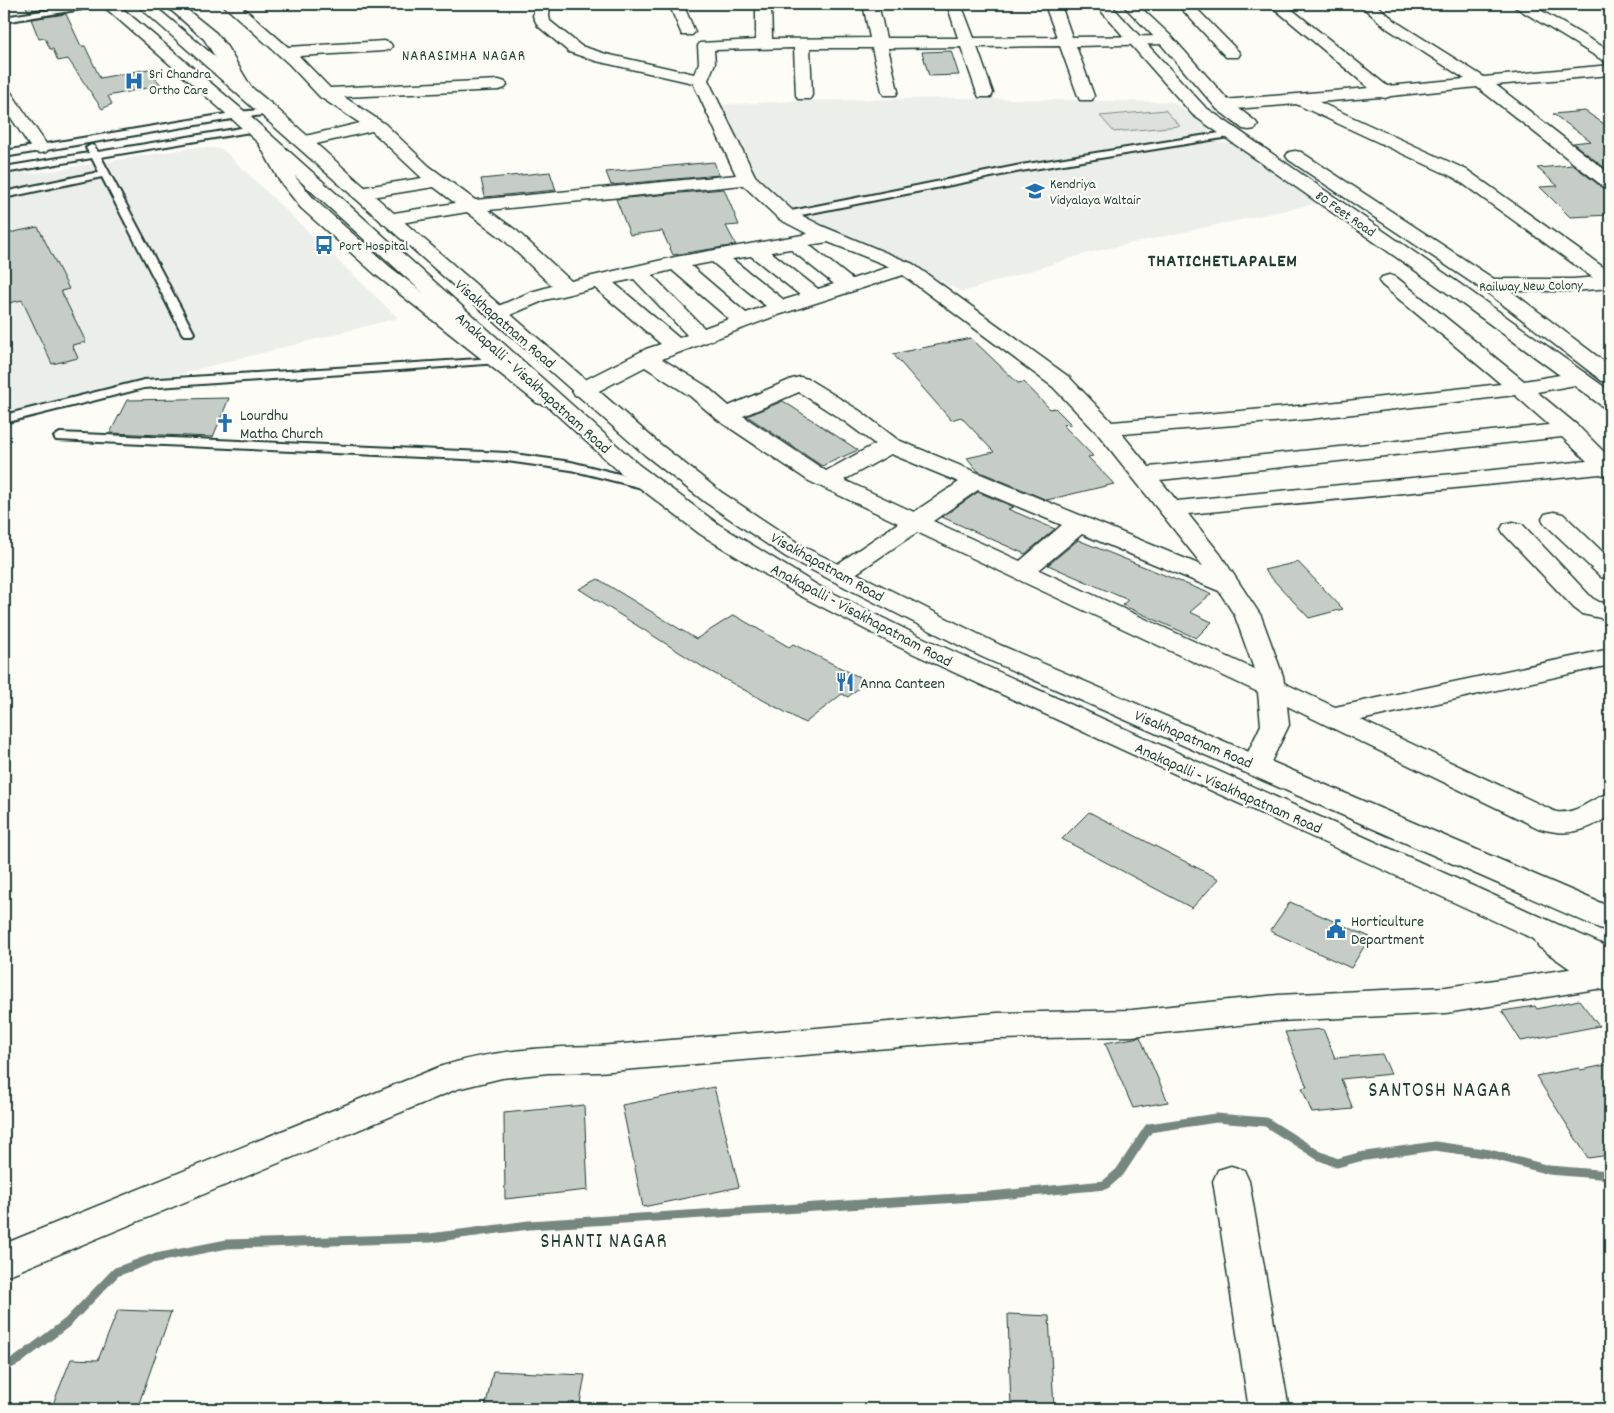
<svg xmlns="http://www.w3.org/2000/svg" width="1614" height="1413" font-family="Dekko,sans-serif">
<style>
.built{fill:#eceee9}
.green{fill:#dde0db;stroke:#7e8e88}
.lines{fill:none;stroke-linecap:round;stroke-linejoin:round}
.stream{stroke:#75877f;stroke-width:9}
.building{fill:#c6cdc7;stroke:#1f3d34}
.service-casing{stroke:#1f3d34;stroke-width:4}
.minor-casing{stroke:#1f3d34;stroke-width:3}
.tertiary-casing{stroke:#1f3d34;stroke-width:3}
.primary-casing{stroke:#1f3d34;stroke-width:3}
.service{fill:#fdfcf7;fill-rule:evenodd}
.minor{fill:#fdfcf7;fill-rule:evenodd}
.tertiary{fill:#fdfcf7;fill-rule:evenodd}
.primary{fill:#fdfcf7;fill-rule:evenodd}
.labels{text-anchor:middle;stroke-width:4.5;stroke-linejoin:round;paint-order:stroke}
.far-poi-label{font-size:14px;fill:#1f3d34;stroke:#fdfcf7;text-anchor:start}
.far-street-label{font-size:14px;fill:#1f3d34;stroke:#fdfcf7}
.far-neighbourhood-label{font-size:15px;letter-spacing:1px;fill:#1f3d34;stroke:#fdfcf7}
.street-label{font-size:16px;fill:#1f3d34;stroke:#fdfcf7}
.poi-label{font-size:16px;fill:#1f3d34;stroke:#fdfcf7;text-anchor:start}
.far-district-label{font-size:18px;font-weight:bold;letter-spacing:1px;fill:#1f3d34;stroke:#fdfcf7}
.near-neighbourhood-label{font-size:21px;letter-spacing:1px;fill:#1f3d34;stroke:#fdfcf7}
</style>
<rect width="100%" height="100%" fill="#fdfcf7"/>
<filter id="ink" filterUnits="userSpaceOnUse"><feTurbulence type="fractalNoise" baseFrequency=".02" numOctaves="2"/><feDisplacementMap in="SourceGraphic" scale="10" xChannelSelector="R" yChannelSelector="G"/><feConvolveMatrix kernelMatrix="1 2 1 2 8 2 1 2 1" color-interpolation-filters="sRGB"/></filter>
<g filter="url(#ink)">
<g class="built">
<polygon points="961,98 1173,102 1211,129 1205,134 1217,142 1231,143 1318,203 1091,252 962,292 892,255 801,218 757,180 720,105 793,101"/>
<polygon points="198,147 222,149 398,318 4,419 4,174 18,171 31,174"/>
</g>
<polygon class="green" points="1165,110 1180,126 1114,132 1100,116"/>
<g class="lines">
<polyline class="stream" points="4,1367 18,1360 68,1322 116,1272 151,1259 227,1244 430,1238 529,1225 990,1196 1105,1185 1120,1172 1149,1128 1216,1118 1266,1122 1318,1155 1337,1163 1359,1157 1435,1146 1490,1154 1549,1170 1610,1175"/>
</g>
<g class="building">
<polygon points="25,4 61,4 62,6 28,11"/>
<polygon points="66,14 81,46 85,46 100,78 148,69 161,85 108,96 112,104 102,109 68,59 58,61 53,49 50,49 45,38 39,39 31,19"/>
<polygon points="951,51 959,75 929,76 922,52"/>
<polygon points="1585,111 1610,128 1610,172 1573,143 1591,141 1553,114"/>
<polygon points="714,162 719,175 611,185 606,172"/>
<polygon points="1573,165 1603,188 1610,190 1610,215 1570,217 1540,187 1558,186 1537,168"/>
<polygon points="550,172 556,190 485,197 481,179"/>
<polygon points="724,189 739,225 726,226 736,245 673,255 662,231 630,235 616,199"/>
<polygon points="38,227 69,289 61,291 86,342 72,345 78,358 52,364 22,300 4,304 4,234"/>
<polygon points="971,338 1018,383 1024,382 1050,409 1055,408 1071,424 1063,425 1093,456 1088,457 1114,484 1047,500 978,471 967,458 994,452 961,417 951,420 893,354"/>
<polygon points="229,398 213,437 110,433 127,400"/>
<polygon points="783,401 858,450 822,466 747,416"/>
<polygon points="978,492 1014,507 1008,509 1055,529 1025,554 942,517"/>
<polygon points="1078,540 1211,594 1190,612 1212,622 1196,638 1122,605 1128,600 1048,565"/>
<polygon points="1298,562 1343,609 1309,618 1264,570"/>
<polygon points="598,579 696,639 734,615 789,647 793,644 867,681 848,697 842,694 805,723 706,669 579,589"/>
<polygon points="1089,812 1219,879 1192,908 1062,839"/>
<polygon points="1290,902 1370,937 1351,968 1270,931"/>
<polygon points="1579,1000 1599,1026 1521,1041 1502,1011 1535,1006 1537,1009"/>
<polygon points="1323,1029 1335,1058 1382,1054 1391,1074 1341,1079 1353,1109 1312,1113 1302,1088 1307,1087 1285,1032"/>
<polygon points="1140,1037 1168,1102 1133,1108 1105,1043"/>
<polygon points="1610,1064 1610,1155 1588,1158 1536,1076 1579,1068 1581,1070"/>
<polygon points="714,1087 739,1187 643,1207 622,1105"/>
<polygon points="584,1105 588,1190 505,1199 504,1113"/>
<polygon points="118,1310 171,1312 137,1409 51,1409 71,1359 98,1360"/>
<polygon points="1008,1314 1049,1316 1054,1409 1011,1409"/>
<polygon points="493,1371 585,1375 579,1409 485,1409"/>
</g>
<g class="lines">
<g class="service-casing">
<g id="service">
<polygon points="87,4 104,4 100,6 4,22 4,17"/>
<polygon points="270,109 273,110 273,114 238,118 4,157 4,151 238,112"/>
<polygon points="253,126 256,127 256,131 101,157 194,333 192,335 184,335 182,333 102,177 4,198 4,192 99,172 92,158 4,173 4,167 89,153 86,148 91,145 94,146 98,152"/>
<polygon points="1232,131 1235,132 1235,136 1021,171 786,218 781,215 786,212 1021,165"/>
<polygon points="495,358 501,361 499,363 144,388 4,423 4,415 144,380"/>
<polygon points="60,433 507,453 571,462 655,483 656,486 650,490 571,470 507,461 56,440 54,437"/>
</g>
</g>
<g class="minor-casing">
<g id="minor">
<polygon points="164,4 180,4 216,33 227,47 254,92 252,96 240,96 204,39"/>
<path d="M222 4H239L288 47 384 41 390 43 392 46 390 49 384 51 299 56 330 88 499 80 505 82 507 85 505 88 499 90 344 97 385 124 429 166 475 200 736 175 693 83 596 61 569 52 538 26 533 16 536 4H550L549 16 550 21 581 46 606 54 694 74 699 63 698 46 700 43 756 40V4H771L772 39 870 38 863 4H878L886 38H958L947 4H961L974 38 1057 37 1046 8 1053 4 1059 5 1062 8 1072 37 1171 36 1173 39 1171 42 1165 44 1076 46 1094 96 1092 100H1080L1078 96 1060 46 977 47 993 93 991 97H979L977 93 961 47 888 48 898 91 896 95H884L882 91 872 48H810L812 95 810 99H798L796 95 794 48 714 50 715 63 708 80 755 176 793 211 822 226 913 264 1069 377 1112 422 1310 405 1501 384 1382 285 1379 281 1382 277 1389 275 1396 277 1524 381 1578 372 1586 373 1589 378 1586 383 1537 392 1577 425 1610 458V477L1600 474 1188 514 1220 554 1261 616 1283 676 1284 683 1335 707 1610 649V665L1361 720 1556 812C1577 815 1591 798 1610 793V816C1584 832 1567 837 1538 828L1287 706 1289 725 1266 772 1256 775 1246 772 1242 765 1261 725 1258 692 917 532 848 579 839 582 830 579 826 574 830 569 898 523 809 481 718 420 690 396 645 367 591 395 583 397 575 395 572 390 575 385 646 349 661 344 595 288 545 300 503 318 496 320 489 318 486 314 489 310 531 292 552 286 503 239 467 212 389 225 382 223 380 219 382 215 455 203 434 187 359 199 353 197 350 193 353 189 422 178 372 131 303 147 297 146 294 142 297 138 360 123 320 97 289 64ZM743 185 779 219 808 234 675 257 571 281 517 231 488 210ZM828 242 886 265 889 267 852 279 809 245ZM790 249 834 284 818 289 771 252ZM751 256 800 295 784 300 732 259ZM712 262 766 306 746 313 691 266ZM672 270 729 319 704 328 652 275ZM903 275 1053 387 1098 434 1203 566 898 440 860 411 808 379 800 377 792 379 729 406 706 386 662 359 775 316ZM634 279 687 335 679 338 614 283ZM799 392 844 421 875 444 826 471 743 416ZM1515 395 1549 425 1149 467 1122 434 1310 419ZM1562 437 1587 461 1177 501 1160 480ZM891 454 959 482 914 512 844 480ZM978 490 1062 525 1020 561 933 521ZM1082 534 1219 591 1235 616 1254 669 1039 570Z"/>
<polygon points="669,4 683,4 695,32 692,35 682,35"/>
<polygon points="1177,4 1192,4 1238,51 1240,54 1238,57 1226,57"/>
<polygon points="1269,4 1285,4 1387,86 1465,79 1388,29 1359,4 1375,4 1398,23 1484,77 1610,65 1610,75 1496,85 1610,174 1610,188 1604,187 1477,87 1391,96 1385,98 1380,97 1319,102 1467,170 1610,272 1610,287 1603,285 1455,178 1296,104 1223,110 1217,109 1215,105 1217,101 1223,100 1369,88"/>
<polygon points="1512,4 1530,4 1610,51 1610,63 1604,61 1515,7"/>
<polygon points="4,90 10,91 49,148 46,152 40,153 34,152 31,148 4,107"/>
<polygon points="267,137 273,138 296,178 315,200 390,267 553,393 556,398 553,403 545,405 537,403 376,275 301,208 279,180 258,142 261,138"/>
<polygon points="1554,512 1563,514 1610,559 1610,579 1601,577 1545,524 1542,519 1545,514"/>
<polygon points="1513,522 1522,524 1592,598 1599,602 1610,604 1610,620 1582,614 1574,608 1504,534 1501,529 1504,524"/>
<path d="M1603 964 1610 966V986L1603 988 1446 1013 1278 1021 1132 1036 997 1039 599 1072 548 1073 502 1078 457 1089 4 1277V1244L439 1067C491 1050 544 1047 599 1046L997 1013 1132 1010 1278 995 1446 987Z"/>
<polygon points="1231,1166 1244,1170 1249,1181 1289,1409 1249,1409 1213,1181 1218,1170"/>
</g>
</g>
<g class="tertiary-casing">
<g id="tertiary">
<polygon points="1095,4 1110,4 1205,107 1460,284 1610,391 1610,408 1602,406 1446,292 1193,115"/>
<polygon points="1122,4 1137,4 1171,36 1229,101 1255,121 1258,125 1255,129 1249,130 1243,129 1217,109 1159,42"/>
<polygon points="1295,151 1301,152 1494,279 1573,279 1610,276 1610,288 1573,291 1511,291 1610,366 1610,382 1602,381 1484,290 1480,289 1477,286 1289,160 1286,156 1289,152"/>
<polygon points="1550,927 1561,931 1610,964 1610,992 1599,989 1539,947 1534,939 1539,931"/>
</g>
</g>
<g class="primary-casing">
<g id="primary">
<polygon points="101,4 117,4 244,111 639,465 718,524 817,585 917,635 1610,948 1610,973 1599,969 899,647 799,595 700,534 623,475 232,119"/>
<polygon points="136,4 152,4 275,107 396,215 661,445 721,492 804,547 1000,645 1610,907 1610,931 1599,928 982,657 786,557 705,502 645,455"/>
</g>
</g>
<use href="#service" class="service"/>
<use href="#minor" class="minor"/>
<use href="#tertiary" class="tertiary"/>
<use href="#primary" class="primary"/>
</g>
</g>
<defs>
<g id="hospital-bare" transform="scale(1.5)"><path d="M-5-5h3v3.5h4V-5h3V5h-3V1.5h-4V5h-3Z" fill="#1f6fb2" stroke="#fdfcf7" stroke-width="2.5" paint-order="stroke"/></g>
<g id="school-bare" transform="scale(1.5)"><path d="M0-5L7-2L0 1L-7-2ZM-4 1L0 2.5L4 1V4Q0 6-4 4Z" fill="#1f6fb2" stroke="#fdfcf7" stroke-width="2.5" paint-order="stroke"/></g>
<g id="bus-bare" transform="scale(1.5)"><path d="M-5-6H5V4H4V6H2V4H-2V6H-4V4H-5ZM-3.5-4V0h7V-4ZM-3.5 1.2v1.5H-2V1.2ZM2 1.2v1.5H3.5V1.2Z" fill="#1f6fb2" stroke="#fdfcf7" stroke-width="2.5" paint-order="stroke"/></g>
<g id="church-bare" transform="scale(1.5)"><path d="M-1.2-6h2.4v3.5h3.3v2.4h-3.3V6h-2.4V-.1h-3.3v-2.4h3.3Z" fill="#1f6fb2" stroke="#fdfcf7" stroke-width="2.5" paint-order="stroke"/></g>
<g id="restaurant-bare" transform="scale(1.5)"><path d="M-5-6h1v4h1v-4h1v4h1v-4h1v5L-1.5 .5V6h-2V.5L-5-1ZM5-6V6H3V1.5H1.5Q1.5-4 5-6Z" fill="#1f6fb2" stroke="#fdfcf7" stroke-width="2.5" paint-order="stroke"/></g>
<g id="civic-bare" transform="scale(1.5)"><path d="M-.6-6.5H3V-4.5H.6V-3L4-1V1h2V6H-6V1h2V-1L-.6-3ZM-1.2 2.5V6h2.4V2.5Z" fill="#1f6fb2" stroke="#fdfcf7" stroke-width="2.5" paint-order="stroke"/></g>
</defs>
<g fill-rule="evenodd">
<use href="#hospital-bare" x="134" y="81"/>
<use href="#school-bare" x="1035" y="191"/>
<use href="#bus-bare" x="324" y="245"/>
<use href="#church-bare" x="225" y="423"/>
<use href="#restaurant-bare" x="845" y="682"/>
<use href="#civic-bare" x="1336" y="929"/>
</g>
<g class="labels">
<g class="far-poi-label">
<text x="149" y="78">Sri Chandra<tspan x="149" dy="16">Ortho Care</tspan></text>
<text x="1050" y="188">Kendriya<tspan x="1050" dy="16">Vidyalaya Waltair</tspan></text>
<text x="339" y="250">Port Hospital</text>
</g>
<g class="far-street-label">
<text transform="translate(1346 213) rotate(35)" y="5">80 Feet Road</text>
<text transform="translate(1531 285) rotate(-1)" y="5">Railway New Colony</text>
</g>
<g class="far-neighbourhood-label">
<text x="464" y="60">NARASIMHA NAGAR</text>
</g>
<g class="street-label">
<text transform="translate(506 323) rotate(41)" y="6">Visakhapatnam Road</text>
<text transform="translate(534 382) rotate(42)" y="6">Anakapalli - Visakhapatnam Road</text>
<text transform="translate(828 566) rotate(29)" y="6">Visakhapatnam Road</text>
<text transform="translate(862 614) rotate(28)" y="6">Anakapalli - Visakhapatnam Road</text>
<text transform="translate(1194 738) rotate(23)" y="6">Visakhapatnam Road</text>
<text transform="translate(1229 787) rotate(24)" y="6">Anakapalli - Visakhapatnam Road</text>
</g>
<g class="poi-label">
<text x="240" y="420">Lourdhu<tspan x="240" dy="18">Matha Church</tspan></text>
<text x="860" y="688">Anna Canteen</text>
<text x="1351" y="926">Horticulture<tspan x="1351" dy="18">Department</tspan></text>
</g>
<g class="far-district-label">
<text x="1223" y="266">THATICHETLAPALEM</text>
</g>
<g class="near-neighbourhood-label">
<text x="1440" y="1096">SANTOSH NAGAR</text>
<text x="604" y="1247">SHANTI NAGAR</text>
</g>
</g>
<rect width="1614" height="1413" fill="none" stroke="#fdfcf7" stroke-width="20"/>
<rect x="10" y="10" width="1594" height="1393" fill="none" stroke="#1f3d34" stroke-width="2" filter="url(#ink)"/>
</svg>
